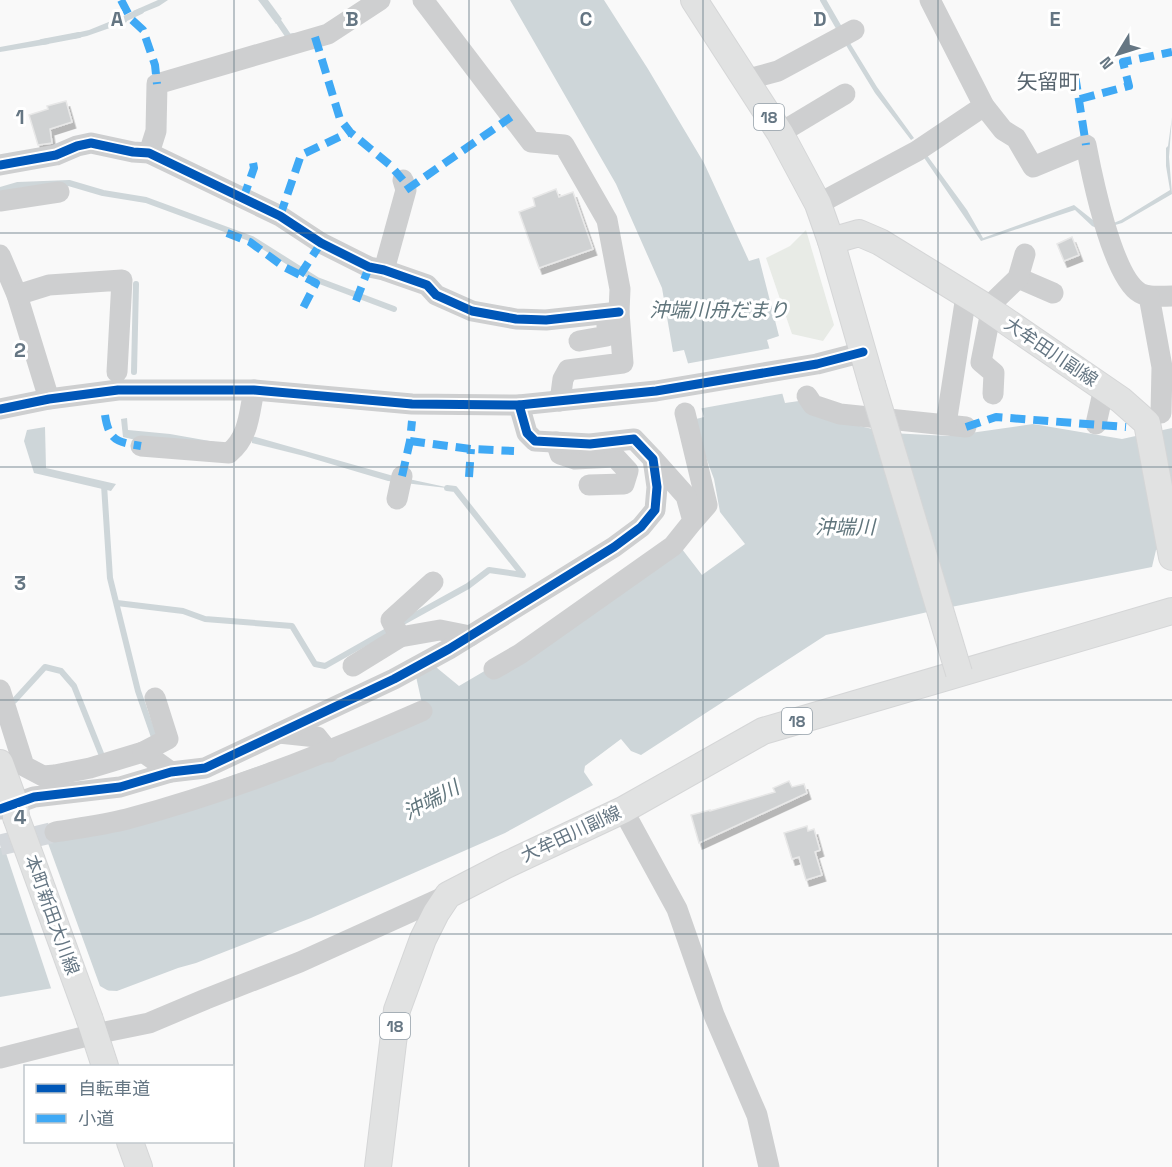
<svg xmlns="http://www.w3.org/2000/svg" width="1172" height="1167" font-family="'Space Grotesk','Noto Sans JP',sans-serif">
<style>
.green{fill:#e8ebe6}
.water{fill:#ced6d9}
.pier{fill:#f9f9f9}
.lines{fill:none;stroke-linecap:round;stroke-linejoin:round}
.stream{stroke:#ced6d9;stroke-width:6}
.building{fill:#d0d2d3;stroke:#e8e8e8;stroke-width:1.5;filter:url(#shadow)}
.minor-tunnel{stroke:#d4d8dc;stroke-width:21;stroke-dasharray:21 10;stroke-linecap:butt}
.major-casing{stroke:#d5d6d7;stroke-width:28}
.minor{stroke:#cecfd0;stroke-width:21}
.major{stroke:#e1e2e2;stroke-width:26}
.major-bridge-casing{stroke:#d5d6d7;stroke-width:28;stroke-linecap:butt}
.major-bridge{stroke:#e1e2e2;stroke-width:26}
.quiet{stroke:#3fa9f5;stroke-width:8;stroke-dasharray:15 8;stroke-linecap:butt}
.cycleway-casing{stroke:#fff;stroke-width:13}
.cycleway{stroke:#0057b8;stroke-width:9}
.grid{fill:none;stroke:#657683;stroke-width:1.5;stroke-opacity:0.55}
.labels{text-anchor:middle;stroke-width:6;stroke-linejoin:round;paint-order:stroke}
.shield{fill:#fff;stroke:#939fa8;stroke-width:1.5}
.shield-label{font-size:16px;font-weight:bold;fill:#657683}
.street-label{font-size:18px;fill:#657683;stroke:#fff}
.water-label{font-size:20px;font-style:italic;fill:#60757c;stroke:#fff}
.quarter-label{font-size:21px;fill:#57646e;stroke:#fff}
.grid-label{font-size:20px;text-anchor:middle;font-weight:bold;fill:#657683;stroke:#fff;stroke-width:6;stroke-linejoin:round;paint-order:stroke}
</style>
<defs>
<filter id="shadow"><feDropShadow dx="3.5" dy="6" stdDeviation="0" flood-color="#0004"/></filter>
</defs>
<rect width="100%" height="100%" fill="#f9f9f9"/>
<polygon class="green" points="806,230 834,325 823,341 792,334 766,258 790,246"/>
<g class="water">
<polygon points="158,0 168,0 159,6 137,15 133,11"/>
<polygon points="258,0 268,0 282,19 276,24"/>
<polygon points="510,0 604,0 648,69 704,163 749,261 759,258 779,336 767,340 785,403 799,401 842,422 890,433 949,436 1033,424 1122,439 1172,428 1172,548 1166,546 1156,550 1152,567 941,609 826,635 641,755 631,751 621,739 585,766 584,772 593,785 505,833 311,918 196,963 178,968 117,991 53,988 0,997 0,848 74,832 423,708 415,672 431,663 459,686 505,659 675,540 702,575 745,544 720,512 714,479 692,420 704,417 684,350 673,352 662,288 616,184"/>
<polygon points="121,17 124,17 127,22 87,36 73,39 71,34 89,30"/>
<polygon points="845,35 877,87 914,138 911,140 875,93 841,37"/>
<polygon points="49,38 49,44 0,52 0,47"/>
<polygon points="1172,117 1169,157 1172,194 1122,223 1112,226 1111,224 1121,220 1170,190 1166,166 1166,148 1168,146"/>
<polygon points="921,147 967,210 983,238 1074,205 1093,220 1101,230 1092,226 1075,210 981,241 918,149"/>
<polygon points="127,418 128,430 170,434 221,443 140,441 123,437 121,419"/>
<polygon points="45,427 46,468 116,484 111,491 34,473 24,441 27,430"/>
<polygon points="252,436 390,475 455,489 388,481 304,456 252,443"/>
</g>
<g class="pier">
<polygon points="772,348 786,393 698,409 685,364"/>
<polygon points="45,835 100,986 114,994 52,991 3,844"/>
</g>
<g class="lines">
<g class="stream">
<polyline points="823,0 842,33"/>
<polyline points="274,15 289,37 294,36"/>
<polyline points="120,21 141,11"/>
<polyline points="42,42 79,35"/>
<polyline points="0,190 18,185 69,183 103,193 146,200 252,239 317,280 394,309"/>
<polyline points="134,372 136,284"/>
<polyline points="104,485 110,578 138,691 154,737 154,742"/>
<polyline points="117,603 183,611 205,619 292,626 315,664 325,666 392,628"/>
<polyline points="401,623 468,586 489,570 523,575 455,489 447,488"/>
<polyline points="14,701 45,667 61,671 74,686 104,761"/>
</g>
</g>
<g class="building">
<polygon points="66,101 72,122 50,129 52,143 38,145 29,115 48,109 47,106"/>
<polygon points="556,189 559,197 573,192 593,249 539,268 519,212 535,206 533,198"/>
<polygon points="1072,237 1079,255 1064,261 1057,244"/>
<polygon points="789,781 792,787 804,784 807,793 699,843 691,815 710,810 710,811 775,792 773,788"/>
<polygon points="807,826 808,831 814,829 820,850 815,852 822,875 806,880 799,857 792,859 784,833"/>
</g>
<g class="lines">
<polyline class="minor-tunnel" points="0,845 55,832"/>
<g class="major-casing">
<g id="major">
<polyline points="694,0 780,133 818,204 831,241 872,384"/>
<polyline points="831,241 859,233 880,242 981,304 1121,400 1147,423 1172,557"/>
<polyline points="0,763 15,804 16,817"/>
<polyline points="90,1020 105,1066"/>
<polyline points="130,1142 139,1167"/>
<polyline points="378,1167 397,1010 423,939 436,913 448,895 506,865 623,810 763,731 1172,611"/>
</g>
</g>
<g class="minor">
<polyline points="423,0 531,142 564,145 607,220 620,289 619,312 623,363 568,370 563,379 560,401"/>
<path d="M930 0 984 106 1003 130 1016 138 1033 167 1086 145C1092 176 1112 277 1140 293 1149 298 1162 296 1172 296"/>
<polyline points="745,80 778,71 854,30"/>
<polyline points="780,133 845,94"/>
<polyline points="149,153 156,131 157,84 328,34 380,0"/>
<polyline points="0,165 56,155 77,146 91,143 133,152 149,153 280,216 321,243 369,267 384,270 427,285 436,295 472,311 516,319 546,320 619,312"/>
<polyline points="0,201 59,192"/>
<polyline points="818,204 917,151 984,106"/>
<polyline points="0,255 17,295 49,399"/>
<polyline points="384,270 406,190 403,180"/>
<polyline points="1018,278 1053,293"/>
<polyline points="17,295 49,285 122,280 117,372"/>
<polyline points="1149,296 1162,367 1161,413"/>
<polyline points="987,308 1018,278 1025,254"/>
<polyline points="991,311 981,362 994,373 993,394"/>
<polyline points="579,341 607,336 607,314"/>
<polyline points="807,396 813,405 840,414 966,427"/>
<polyline points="0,409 49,399 118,390 254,390 412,404 519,405 656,391 817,364 863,352"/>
<polyline points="685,413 707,505 693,521"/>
<polyline points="946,424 966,296"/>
<polyline points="1096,424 1104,388"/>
<polyline points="556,442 560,454 575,459 615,457 628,471 624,484 589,485"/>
<path d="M141 446 229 453C249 437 249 414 254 390"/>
<polyline points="397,499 402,476"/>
<polyline points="400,637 391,620 433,582"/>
<polyline points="353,666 400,637 440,630 470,636"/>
<polyline points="494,669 520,654 673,546 693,521 686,496 653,459"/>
<polyline points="0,690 24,766 43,776 55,775 90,768 143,752 171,772"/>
<polyline points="279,733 317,737 329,752"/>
<polyline points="143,752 168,739 155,698"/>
<polyline points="0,809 34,797 120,787 171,772 205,768 394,679 449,649 614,547 641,527 655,510 657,487 653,459 634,439 590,444 535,441 527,433 519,405"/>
<polyline points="623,810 677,909 714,1015 757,1115 769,1167"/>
<path d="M55 832C79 828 103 825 127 819 229 792 326 753 422 711"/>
<polyline points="0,1058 95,1034 149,1023 206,999 300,962 448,895"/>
</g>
<use href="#major" class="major"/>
<g class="major-bridge-casing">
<g id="major-bridge">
<polyline points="872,384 959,673"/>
<polyline points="16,817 90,1020"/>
</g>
</g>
<use href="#major-bridge" class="major-bridge"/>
<g class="quiet">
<polyline points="121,0 131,19 143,30 155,65 157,84"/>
<polyline points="315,37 340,119 350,132 390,165 403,180"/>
<polyline points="1075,75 1086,145"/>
<polyline points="1080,99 1129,86 1123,62 1172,52"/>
<polyline points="406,190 511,117"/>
<polyline points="243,199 254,168 252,157"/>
<polyline points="280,216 301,155 350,132"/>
<polyline points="227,233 250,242 284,267 316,283 302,310"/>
<polyline points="300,275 321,243"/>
<polyline points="356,301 369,267"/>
<path d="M105 415C109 441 117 442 141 446"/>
<polyline points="966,427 996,417 1126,427"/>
<polyline points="410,441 471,449 514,451"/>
<polyline points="402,476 410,441 412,421"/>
<polyline points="469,477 471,449"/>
</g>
<g class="cycleway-casing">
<g id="cycleway">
<polyline points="0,165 56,155 77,146 91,143 133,152 149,153 280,216 321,243 369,267 384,270 427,285 436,295 472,311 516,319 546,320 619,312"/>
<polyline points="0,409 49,399 118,390 254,390 412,404 519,405 656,391 817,364 863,352"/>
<polyline points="0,809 34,797 120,787 171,772 205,768 394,679 449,649 614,547 641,527 655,510 657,487 653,459 634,439 590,444 535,441 527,433 519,405"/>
</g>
</g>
<use href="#cycleway" class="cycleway"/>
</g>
<path class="grid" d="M234 0V1167M469 0V1167M703 0V1167M938 0V1167M0 233H1172M0 467H1172M0 700H1172M0 934H1172"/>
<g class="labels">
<g class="shield">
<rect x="754" y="104" width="30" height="26" rx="4.5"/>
<rect x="782" y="708" width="30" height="26" rx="4.5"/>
<rect x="380" y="1013" width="30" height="26" rx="4.5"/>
</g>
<g class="shield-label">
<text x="769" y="123">18</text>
<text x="797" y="727">18</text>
<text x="395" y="1032">18</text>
</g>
<g class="street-label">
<text transform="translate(1051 352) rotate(34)" y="6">大牟田川副線</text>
<text transform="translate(571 834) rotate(-25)" y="6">大牟田川副線</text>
<text transform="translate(52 915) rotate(70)" y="6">本町新田大川線</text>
</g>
<g class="water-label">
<text x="719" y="317">沖端川舟だまり</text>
<text x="845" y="534">沖端川</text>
<text transform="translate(431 800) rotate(-28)" y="7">沖端川</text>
</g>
<g class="quarter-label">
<text x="1048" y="89">矢留町</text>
</g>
</g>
<g class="grid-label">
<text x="117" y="26">A</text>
<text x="352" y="26">B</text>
<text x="586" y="26">C</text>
<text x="820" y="26">D</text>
<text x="1055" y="26">E</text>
<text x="20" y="124">1</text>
<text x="20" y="357">2</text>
<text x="20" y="590">3</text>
<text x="20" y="824">4</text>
</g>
<rect x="24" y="1065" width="210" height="78" fill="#ffffff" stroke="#c1c8cd" stroke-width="1.5"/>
<rect x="36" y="1084" width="30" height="9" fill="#0057b8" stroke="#c1c8cd" stroke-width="1.5"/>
<text x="78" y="1095" font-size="18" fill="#657683">自転車道</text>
<rect x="36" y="1114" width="30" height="9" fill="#3fa9f5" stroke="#c1c8cd" stroke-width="1.5"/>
<text x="78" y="1125" font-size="18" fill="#657683">小道</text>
<g transform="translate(1118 54) rotate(232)" stroke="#ffffff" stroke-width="4.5" paint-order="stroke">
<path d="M0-4.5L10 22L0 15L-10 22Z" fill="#657683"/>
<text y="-9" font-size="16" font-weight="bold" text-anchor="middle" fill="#657683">N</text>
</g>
</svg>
